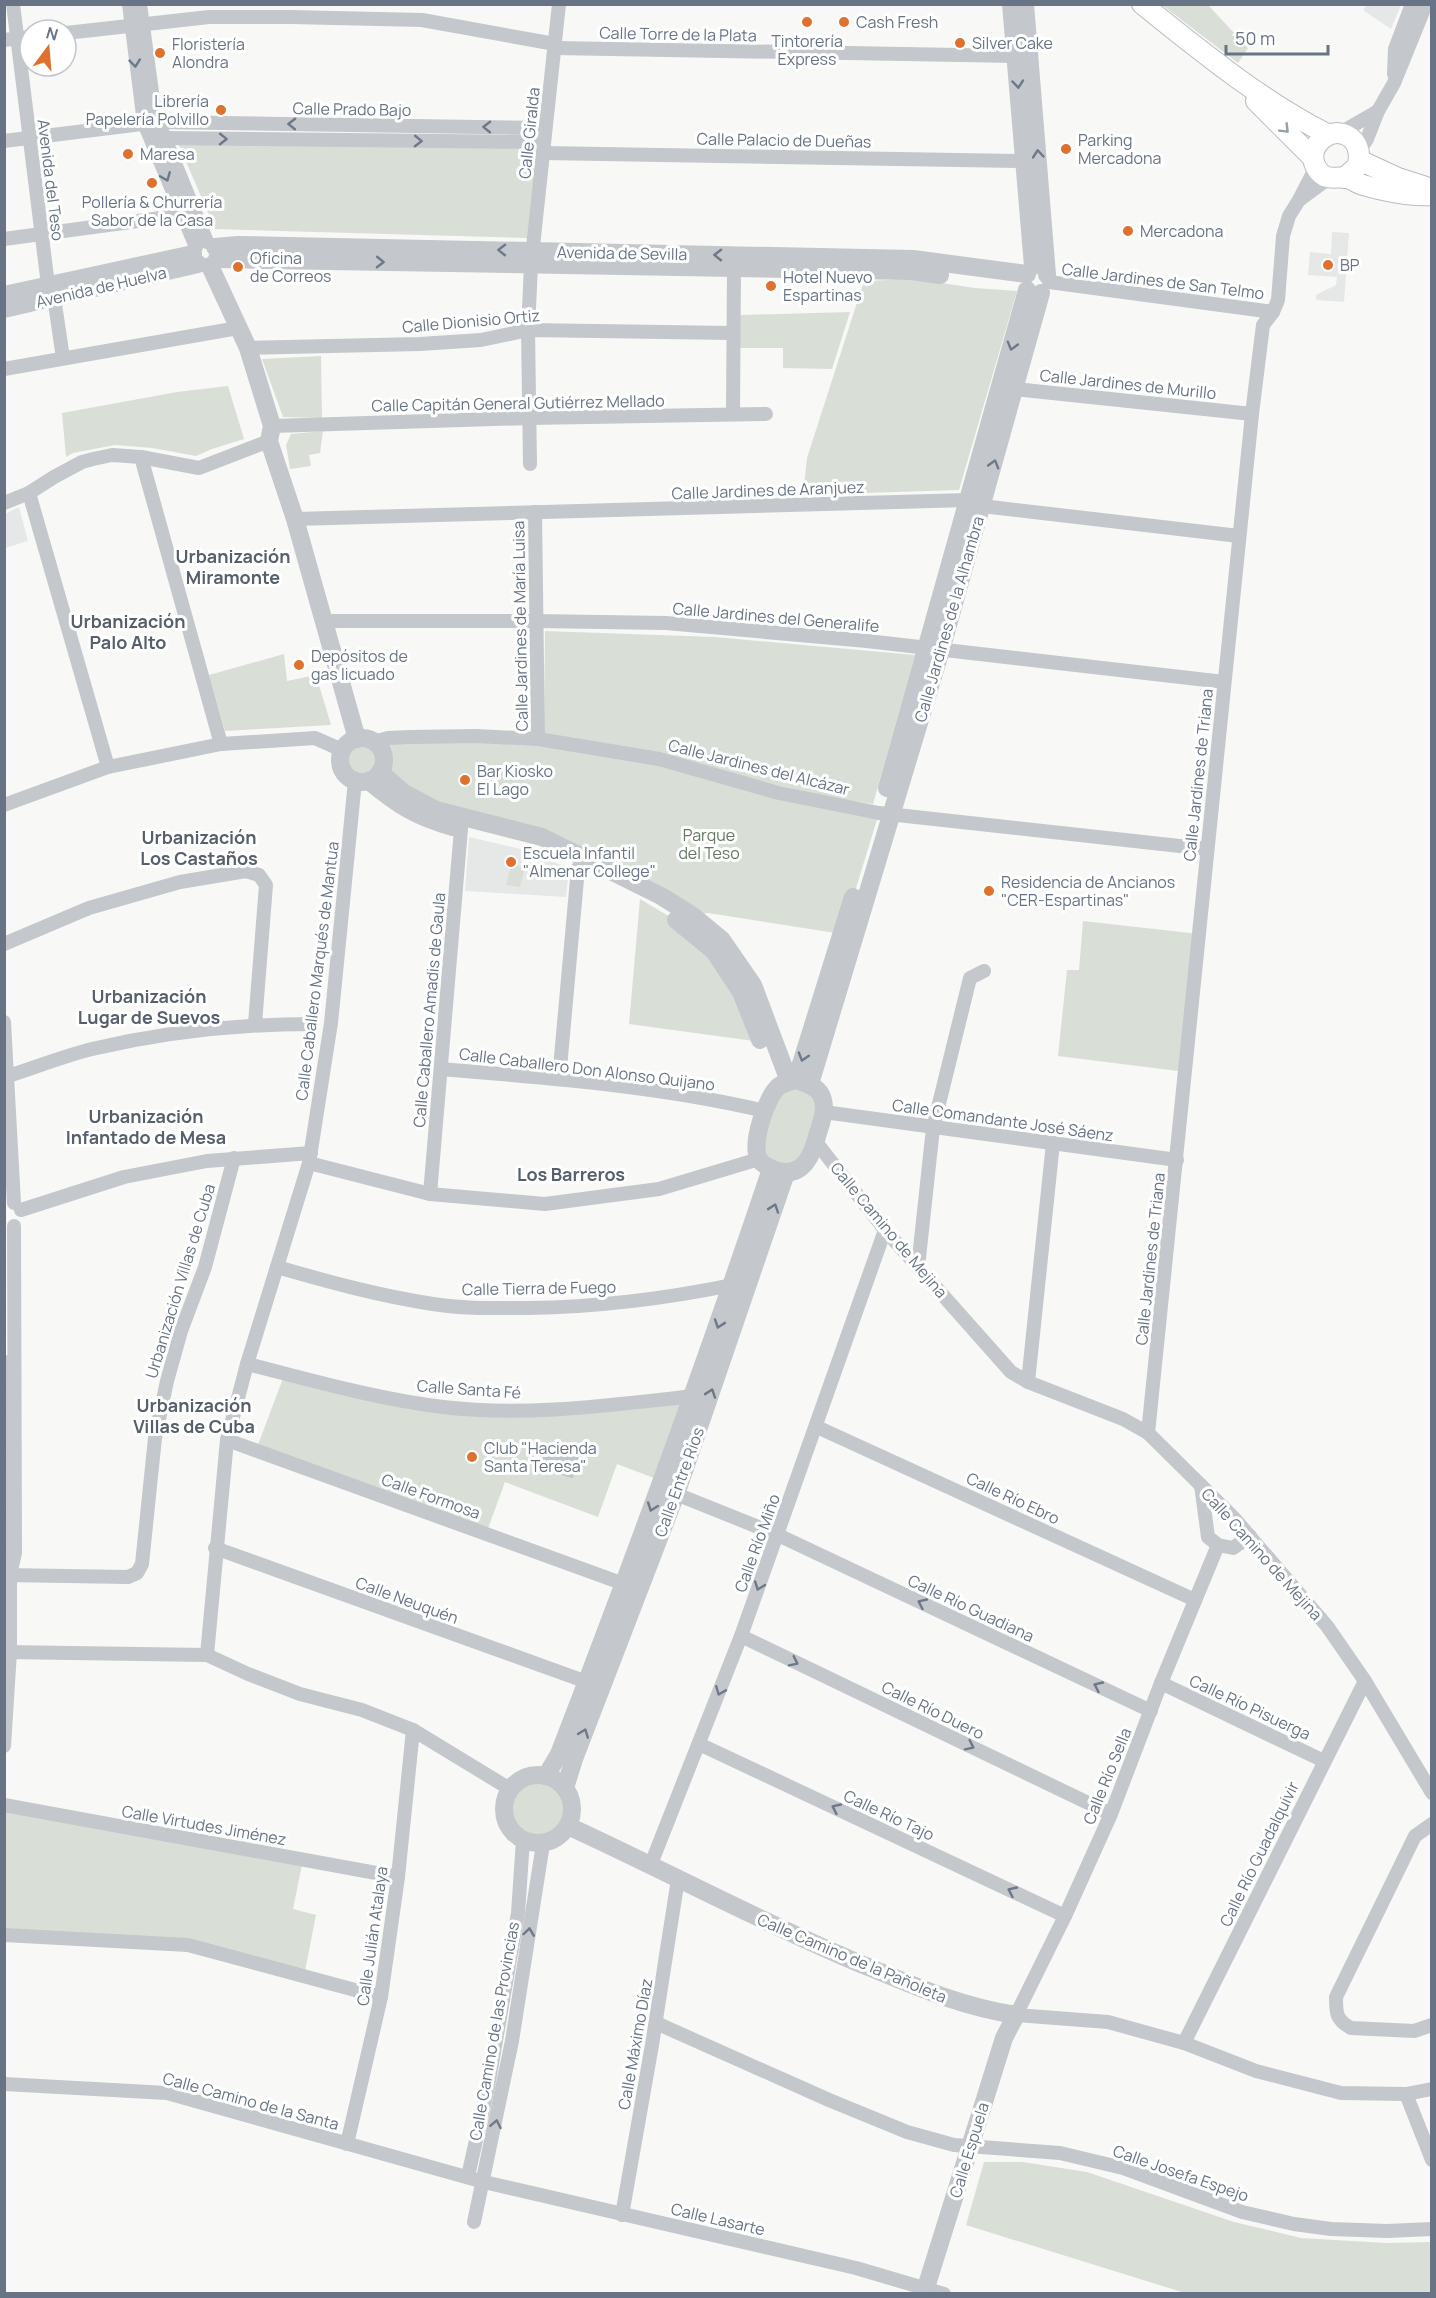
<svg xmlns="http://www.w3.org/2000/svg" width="1436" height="2298" font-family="Manrope,sans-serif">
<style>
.built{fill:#e6e7e7}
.green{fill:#d9dfd7}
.water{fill:#bec6cc}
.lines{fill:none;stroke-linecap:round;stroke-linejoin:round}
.secondary-casing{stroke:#b8bcc2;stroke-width:22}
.minor{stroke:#c4c7cb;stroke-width:14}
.tertiary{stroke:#c4c7cb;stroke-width:18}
.secondary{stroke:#fff;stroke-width:20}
.oneway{stroke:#6d7889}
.oneway2{stroke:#959eaa}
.poi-dot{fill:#df712f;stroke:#fff;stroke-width:2}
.labels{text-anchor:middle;stroke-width:6;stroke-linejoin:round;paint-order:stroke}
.poi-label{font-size:16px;fill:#687486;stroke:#fff;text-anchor:start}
.street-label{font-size:16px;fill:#687486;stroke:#fff}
.park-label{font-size:16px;fill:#647863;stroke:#fff}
.neighbourhood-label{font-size:18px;font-weight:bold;fill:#565f6b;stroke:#fff}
</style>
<rect width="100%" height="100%" fill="#f8f8f6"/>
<g class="built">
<polygon points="1367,5 1401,5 1391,29 1363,10"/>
<polygon points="1332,232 1349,233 1344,302 1316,300 1316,295 1336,285 1337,277 1308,275 1310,252 1331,254"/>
<polygon points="19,507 28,541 5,548 5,514"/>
<polygon points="469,837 521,849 569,868 566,897 465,891"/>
</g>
<g class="green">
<polygon points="1162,5 1208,5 1248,48 1238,63"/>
<polygon points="178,143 537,147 527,238 215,229"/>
<polygon points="914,279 975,288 1017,291 959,490 803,495 807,458 864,281"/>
<polygon points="850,312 832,369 783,368 783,348 740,348 740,315"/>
<polygon points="321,356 322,418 283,417 262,359"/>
<polygon points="228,386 244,439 212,449 196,456 152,448 115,445 73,453 66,457 62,413 177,392"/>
<polygon points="323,431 320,453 309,455 311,466 290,469 286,445 291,434"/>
<polygon points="545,631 715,637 915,655 873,804 822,796 748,778 544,735"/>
<polygon points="284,654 287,681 316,675 331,725 225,731 209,675"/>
<polygon points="538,739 879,813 842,934 708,913 693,916 542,837 436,810 383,764 383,756 374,742"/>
<circle cx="362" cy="760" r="18"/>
<polygon points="511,865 525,867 520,887 506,885"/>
<polygon points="640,899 687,927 714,951 761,1042 629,1024"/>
<polygon points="1083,921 1199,934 1186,1072 1058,1056 1067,970 1079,970"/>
<polygon points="779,1087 819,1092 806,1163 771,1169 757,1138"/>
<polygon points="285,1373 383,1398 514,1411 694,1396 662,1481 617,1464 598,1517 505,1482 486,1534 256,1450"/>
<circle cx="538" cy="1810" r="27"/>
<polygon points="4,1805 303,1860 293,1909 316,1915 304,1976 188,1945 5,1935"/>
<polygon points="984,2162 1023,2162 1087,2172 1234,2222 1301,2238 1386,2243 1431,2242 1431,2293 1185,2293 966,2225"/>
</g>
<path class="water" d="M549 1443 557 1449 577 1455C581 1462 578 1473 572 1478L544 1470 537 1462 538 1447 546 1446Z"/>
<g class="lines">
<g class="secondary-casing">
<g id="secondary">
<path d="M1142 4C1201 51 1260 100 1327 134"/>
<polyline points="1256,101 1313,158"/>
<polyline points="1359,160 1398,178 1426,187"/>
<path d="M1344 178 1357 167C1360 158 1360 149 1354 141 1336 120 1302 145 1317 169 1326 182 1334 176 1346 178 1352 179 1357 183 1363 185 1384 191 1410 197 1432 195"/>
</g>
</g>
<g class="minor">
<polyline points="13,4 48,285 54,297 63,358"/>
<polyline points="129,4 144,123 196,247"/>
<polyline points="140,4 155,114 207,242"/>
<polyline points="66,33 209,17 291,17 422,20 555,44"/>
<polyline points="4,40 30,37"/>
<polyline points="555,48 1016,56"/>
<polyline points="1394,74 1395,49 1412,4"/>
<polyline points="1340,133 1378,111"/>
<polyline points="164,138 544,142"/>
<polyline points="4,141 158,122 545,128"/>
<polyline points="1359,151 1367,139 1378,111 1394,83 1426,4"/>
<polyline points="543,153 1024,161"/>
<polyline points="1316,167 1299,200 1329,178"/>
<polyline points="4,239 190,214"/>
<polyline points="1049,282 1273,312"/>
<polyline points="248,348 420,344 481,340 528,330 732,333"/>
<polyline points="4,369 238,328"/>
<polyline points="1005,388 1252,414"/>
<polyline points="733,414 734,268"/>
<polyline points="272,426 529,418 766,414"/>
<polyline points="141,457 221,744"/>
<polyline points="530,464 528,330 531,265 559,4"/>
<polyline points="29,493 108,767"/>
<polyline points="4,503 29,493 54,477 82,462 93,459 112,455 141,457 199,468 269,441"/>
<polyline points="535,512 538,739"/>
<polyline points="295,519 968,500 982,506 1239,536"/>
<polyline points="323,621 536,621 666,623 867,641 1224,682"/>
<polyline points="374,742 388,738 410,737 476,736 538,739 659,759 779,793 879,813 1207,849"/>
<polyline points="4,805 108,767 221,744 315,738 342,750"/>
<polyline points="4,944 89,908 180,882 246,871 259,875 266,885 255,1024"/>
<polyline points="4,1022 14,1203"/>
<path d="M441 1069C549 1078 659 1086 765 1111"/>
<path d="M8 1076C36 1067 64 1056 92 1049 165 1032 238 1024 312 1024"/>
<polyline points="559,1079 578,868"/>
<polyline points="824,1112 1177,1160"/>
<polyline points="816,1142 885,1230 1011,1372 1028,1382 1123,1419 1148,1433 1234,1518 1327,1626 1365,1681 1432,1793"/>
<polyline points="309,1163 430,1194 545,1204 659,1189 759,1159"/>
<polyline points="430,1194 461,829"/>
<polyline points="21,1210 124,1177 207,1161 311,1153"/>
<path d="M277 1267C329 1282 380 1296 433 1304 464 1309 496 1308 528 1308 597 1307 664 1299 732 1285"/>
<polyline points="918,1267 933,1128 970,978 984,971"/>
<polyline points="5,1362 5,1553 9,1570"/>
<path d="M247 1364C312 1380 376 1399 443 1407 526 1417 611 1405 694 1396"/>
<polyline points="1028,1382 1053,1143"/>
<polyline points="817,1427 1195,1600"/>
<polyline points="1148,1433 1252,414 1263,325 1273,312 1278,300 1283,236 1289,216 1299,200"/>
<polyline points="227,1440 624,1584"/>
<polyline points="1201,1485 1208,1537 1218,1545 1233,1548 1250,1536"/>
<polyline points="676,1494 778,1535 1151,1711"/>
<polyline points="1218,1545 1161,1683 1111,1814 1065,1916 1016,2015 1108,2022 1184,2043 1256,2071 1341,2093 1406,2094 1432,2089"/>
<polyline points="215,1548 587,1682"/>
<polyline points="4,1575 128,1577 137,1573 142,1564 155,1438 167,1381 181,1331 205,1267 234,1158"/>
<polyline points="741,1636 1111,1814"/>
<polyline points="4,1652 207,1655 248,1674 300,1694 362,1710 413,1730 510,1789"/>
<polyline points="207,1655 227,1440 247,1364 309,1163 331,1023 355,781"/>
<polyline points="1161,1683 1324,1761"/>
<polyline points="699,1744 1065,1916"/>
<polyline points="4,1746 10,1652 10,1575 15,1553 14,1226"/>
<polyline points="4,1805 398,1877"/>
<path d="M1432 1824 1415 1836 1336 1997C1336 2013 1336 2020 1351 2028L1414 2031 1432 2025"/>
<polyline points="651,1864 741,1636 885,1230"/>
<polyline points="4,1935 188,1945 381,1997"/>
<polyline points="656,2023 829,2100 907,2132 954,2145 1060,2153 1123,2168 1242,2212 1294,2224 1331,2229 1387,2231 1432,2229"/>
<polyline points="1184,2043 1365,1681"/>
<polyline points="4,2084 167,2093 484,2182 856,2268 944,2294"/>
<polyline points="1406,2094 1432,2160"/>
<polyline points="347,2144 381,1997 398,1877 413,1730"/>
<polyline points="468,2176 488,2087 518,1913 523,1840"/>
<polyline points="622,2215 652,2045 678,1879"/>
<polyline points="474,2222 512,2041 543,1844"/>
</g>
<g class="tertiary">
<polyline points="1011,4 1033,266"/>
<polyline points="1025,4 1047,275"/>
<polyline points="215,247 238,245 913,259 1027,274"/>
<polyline points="217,259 912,271 940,275"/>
<polyline points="210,266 248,348 272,426 269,441 295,519 357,739"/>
<polyline points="4,295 193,254"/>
<polyline points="4,309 198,264"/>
<circle cx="362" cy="760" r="22"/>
<polyline points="380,772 404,793 436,810 542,837 661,896 693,916 722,940 753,985 789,1081"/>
<path d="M369 781C398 805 416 817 453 827"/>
<polyline points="887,788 1027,290"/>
<polyline points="676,920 714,951 741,992 760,1040"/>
<polyline points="796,1080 853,897"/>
<path d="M796 1080C805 1083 814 1085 820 1093 828 1106 822 1120 818 1133 813 1153 804 1178 778 1171 772 1169 762 1165 759 1159 750 1145 767 1095 779 1086 784 1083 790 1081 796 1080Z"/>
<polyline points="810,1084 941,650 1041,293"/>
<circle cx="538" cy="1809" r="34"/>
<path d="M546 1776 559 1754C634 1560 705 1365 771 1169"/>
<polyline points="565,1788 574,1759 676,1494 786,1173"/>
<path d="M568 1826C666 1871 761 1922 861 1964 912 1985 961 2007 1016 2015L1004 2038 924 2294"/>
</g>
<use href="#secondary" class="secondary"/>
</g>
<defs><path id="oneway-chevron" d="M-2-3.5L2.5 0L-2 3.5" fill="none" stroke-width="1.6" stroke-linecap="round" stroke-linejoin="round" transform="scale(1.5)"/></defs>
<g class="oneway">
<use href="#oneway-chevron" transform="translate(135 63) rotate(84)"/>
<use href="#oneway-chevron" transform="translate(1018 84) rotate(85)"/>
<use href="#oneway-chevron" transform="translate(292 124) rotate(-179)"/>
<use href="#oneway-chevron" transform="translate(487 127) rotate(-179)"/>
<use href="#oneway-chevron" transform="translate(223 139) rotate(1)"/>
<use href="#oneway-chevron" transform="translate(418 141) rotate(1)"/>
<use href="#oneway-chevron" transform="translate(1038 154) rotate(-95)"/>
<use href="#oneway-chevron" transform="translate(166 177) rotate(68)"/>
<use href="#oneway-chevron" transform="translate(502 250) rotate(-179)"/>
<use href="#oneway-chevron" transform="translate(718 255) rotate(-179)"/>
<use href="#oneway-chevron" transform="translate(380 262) rotate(1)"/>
<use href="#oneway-chevron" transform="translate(1012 346) rotate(106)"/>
<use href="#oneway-chevron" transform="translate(994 464) rotate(-74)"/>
<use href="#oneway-chevron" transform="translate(803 1057) rotate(107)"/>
<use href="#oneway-chevron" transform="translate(774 1208) rotate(-71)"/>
<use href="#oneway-chevron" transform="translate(719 1324) rotate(109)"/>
<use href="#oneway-chevron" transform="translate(711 1393) rotate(-71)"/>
<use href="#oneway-chevron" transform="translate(652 1507) rotate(110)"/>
<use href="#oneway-chevron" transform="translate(759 1586) rotate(110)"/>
<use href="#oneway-chevron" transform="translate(922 1603) rotate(-155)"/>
<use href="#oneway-chevron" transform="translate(794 1662) rotate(26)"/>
<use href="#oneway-chevron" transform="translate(1098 1686) rotate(-155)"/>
<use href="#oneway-chevron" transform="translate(720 1691) rotate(112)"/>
<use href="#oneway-chevron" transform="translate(584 1733) rotate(-69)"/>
<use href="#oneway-chevron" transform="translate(970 1746) rotate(26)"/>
<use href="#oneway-chevron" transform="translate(836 1808) rotate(-155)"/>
<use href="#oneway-chevron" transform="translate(1012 1891) rotate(-155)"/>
<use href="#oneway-chevron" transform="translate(529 1932) rotate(-82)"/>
<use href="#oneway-chevron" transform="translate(496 2124) rotate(-79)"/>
</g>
<use class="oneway2" href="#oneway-chevron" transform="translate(1285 129) rotate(45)"/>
<g class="poi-dot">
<circle cx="807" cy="22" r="6"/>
<circle cx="844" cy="22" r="6"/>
<circle cx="960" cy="43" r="6"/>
<circle cx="160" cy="53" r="6"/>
<circle cx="221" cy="110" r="6"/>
<circle cx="1066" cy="149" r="6"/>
<circle cx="128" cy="154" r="6"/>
<circle cx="152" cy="183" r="6"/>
<circle cx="1128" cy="231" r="6"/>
<circle cx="1328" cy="265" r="6"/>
<circle cx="238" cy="267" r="6"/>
<circle cx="771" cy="286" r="6"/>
<circle cx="299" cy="665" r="6"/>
<circle cx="465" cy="780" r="6"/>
<circle cx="511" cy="862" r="6"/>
<circle cx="989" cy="891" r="6"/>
<circle cx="472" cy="1457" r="6"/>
</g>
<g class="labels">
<g class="poi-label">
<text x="856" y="28">Cash Fresh</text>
<text x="807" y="47" text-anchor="middle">Tintorería<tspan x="807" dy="18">Express</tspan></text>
<text x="972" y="49">Silver Cake</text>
<text x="172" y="50">Floristería<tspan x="172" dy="18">Alondra</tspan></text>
<text x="209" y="107" text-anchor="end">Librería<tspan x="209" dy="18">Papelería Polvillo</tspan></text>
<text x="1078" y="146">Parking<tspan x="1078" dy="18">Mercadona</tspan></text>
<text x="140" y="160">Maresa</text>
<text x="152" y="208" text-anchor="middle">Pollería &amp; Churrería<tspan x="152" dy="18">Sabor de la Casa</tspan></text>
<text x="1140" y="237">Mercadona</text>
<text x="250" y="264">Oficina<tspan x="250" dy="18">de Correos</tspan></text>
<text x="1340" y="271">BP</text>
<text x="783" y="283">Hotel Nuevo<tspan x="783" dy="18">Espartinas</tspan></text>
<text x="311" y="662">Depósitos de<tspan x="311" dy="18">gas licuado</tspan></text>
<text x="477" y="777">Bar Kiosko<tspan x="477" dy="18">El Lago</tspan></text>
<text x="523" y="859">Escuela Infantil<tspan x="523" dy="18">"Almenar College"</tspan></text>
<text x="1001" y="888">Residencia de Ancianos<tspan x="1001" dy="18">"CER-Espartinas"</tspan></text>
<text x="484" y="1454">Club "Hacienda<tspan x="484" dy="18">Santa Teresa"</tspan></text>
</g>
<g class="street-label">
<text transform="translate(678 34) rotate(1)" y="6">Calle Torre de la Plata</text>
<text transform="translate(352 109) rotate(1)" y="6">Calle Prado Bajo</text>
<text transform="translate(529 133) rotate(-84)" y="6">Calle Giralda</text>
<text transform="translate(784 140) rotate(1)" y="6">Calle Palacio de Dueñas</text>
<text transform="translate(51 180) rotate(83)" y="6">Avenida del Teso</text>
<text transform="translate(622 253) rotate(1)" y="6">Avenida de Sevilla</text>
<text transform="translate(1163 281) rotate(7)" y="6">Calle Jardines de San Telmo</text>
<text transform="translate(101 287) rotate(-13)" y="6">Avenida de Huelva</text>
<text transform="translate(471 321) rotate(-5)" y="6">Calle Dionisio Ortiz</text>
<text transform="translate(1128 384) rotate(6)" y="6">Calle Jardines de Murillo</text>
<text transform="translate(518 403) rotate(-1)" y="6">Calle Capitán General Gutiérrez Mellado</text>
<text transform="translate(768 490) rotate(-2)" y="6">Calle Jardines de Aranjuez</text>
<text transform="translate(776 617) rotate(5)" y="6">Calle Jardines del Generalife</text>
<text transform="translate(949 619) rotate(-74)" y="6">Calle Jardines de la Alhambra</text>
<text transform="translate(520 626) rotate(-91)" y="6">Calle Jardines de María Luisa</text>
<text transform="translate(759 767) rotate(14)" y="6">Calle Jardines del Alcázar</text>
<text transform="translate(1198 775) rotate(-84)" y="6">Calle Jardines de Triana</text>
<text transform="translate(317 971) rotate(-83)" y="6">Calle Caballero Marqués de Mantua</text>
<text transform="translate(429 1010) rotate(-85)" y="6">Calle Caballero Amadis de Gaula</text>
<text transform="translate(587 1069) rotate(7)" y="6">Calle Caballero Don Alonso Quijano</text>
<text transform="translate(1003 1120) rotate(8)" y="6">Calle Comandante José Sáenz</text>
<text transform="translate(889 1230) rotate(50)" y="6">Calle Camino de Mejina</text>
<text transform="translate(1150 1259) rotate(-84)" y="6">Calle Jardines de Triana</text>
<text transform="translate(180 1281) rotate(-73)" y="6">Urbanización Villas de Cuba</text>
<text transform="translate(539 1288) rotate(-1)" y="6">Calle Tierra de Fuego</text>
<text transform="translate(469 1389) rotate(4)" y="6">Calle Santa Fé</text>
<text transform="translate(679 1482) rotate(-70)" y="6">Calle Entre Ríos</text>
<text transform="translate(431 1496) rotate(20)" y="6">Calle Formosa</text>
<text transform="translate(1013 1498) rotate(25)" y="6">Calle Río Ebro</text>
<text transform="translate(757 1543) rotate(-70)" y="6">Calle Río Miño</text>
<text transform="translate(1262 1554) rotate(48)" y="6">Calle Camino de Mejina</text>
<text transform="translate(407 1600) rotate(20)" y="6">Calle Neuquén</text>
<text transform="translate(971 1608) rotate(25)" y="6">Calle Río Guadiana</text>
<text transform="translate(1250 1707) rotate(25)" y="6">Calle Río Pisuerga</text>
<text transform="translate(933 1710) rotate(26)" y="6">Calle Río Duero</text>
<text transform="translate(1107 1776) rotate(-68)" y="6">Calle Río Sella</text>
<text transform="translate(889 1815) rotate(25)" y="6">Calle Río Tajo</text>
<text transform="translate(204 1825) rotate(10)" y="6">Calle Virtudes Jiménez</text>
<text transform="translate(1259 1854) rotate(-64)" y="6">Calle Río Guadalquivir</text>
<text transform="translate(372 1936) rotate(-82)" y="6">Calle Julián Atalaya</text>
<text transform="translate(852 1958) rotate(23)" y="6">Calle Camino de la Pañoleta</text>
<text transform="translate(494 2031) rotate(-80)" y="6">Calle Camino de las Provincias</text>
<text transform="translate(635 2044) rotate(-80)" y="6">Calle Máximo Díaz</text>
<text transform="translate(251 2101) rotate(15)" y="6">Calle Camino de la Santa</text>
<text transform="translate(969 2150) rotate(-73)" y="6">Calle Espuela</text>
<text transform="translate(1181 2173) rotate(19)" y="6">Calle Josefa Espejo</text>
<text transform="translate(718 2219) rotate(13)" y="6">Calle Lasarte</text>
</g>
<g class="park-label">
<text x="709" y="841">Parque<tspan x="709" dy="18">del Teso</tspan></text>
</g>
<g class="neighbourhood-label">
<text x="233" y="563">Urbanización<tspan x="233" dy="21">Miramonte</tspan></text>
<text x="128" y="628">Urbanización<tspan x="128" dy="21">Palo Alto</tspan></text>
<text x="199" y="844">Urbanización<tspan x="199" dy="21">Los Castaños</tspan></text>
<text x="149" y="1003">Urbanización<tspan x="149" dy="21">Lugar de Suevos</tspan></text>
<text x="146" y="1123">Urbanización<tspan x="146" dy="21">Infantado de Mesa</tspan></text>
<text x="571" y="1181">Los Barreros</text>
<text x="194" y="1412">Urbanización<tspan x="194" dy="21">Villas de Cuba</tspan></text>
</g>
</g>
<rect width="1436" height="2298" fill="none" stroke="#687486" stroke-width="12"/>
<g transform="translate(48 48) rotate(16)"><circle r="28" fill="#ffffff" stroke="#c3c7cf" stroke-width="1.5"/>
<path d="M0-4.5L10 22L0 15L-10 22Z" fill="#df712f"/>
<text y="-9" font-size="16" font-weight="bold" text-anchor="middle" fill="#687486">N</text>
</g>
<path d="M1226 45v9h102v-9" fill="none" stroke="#687486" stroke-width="3"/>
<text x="1235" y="45" font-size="18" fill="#687486" stroke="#ffffff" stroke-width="4.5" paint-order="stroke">50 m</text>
</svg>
